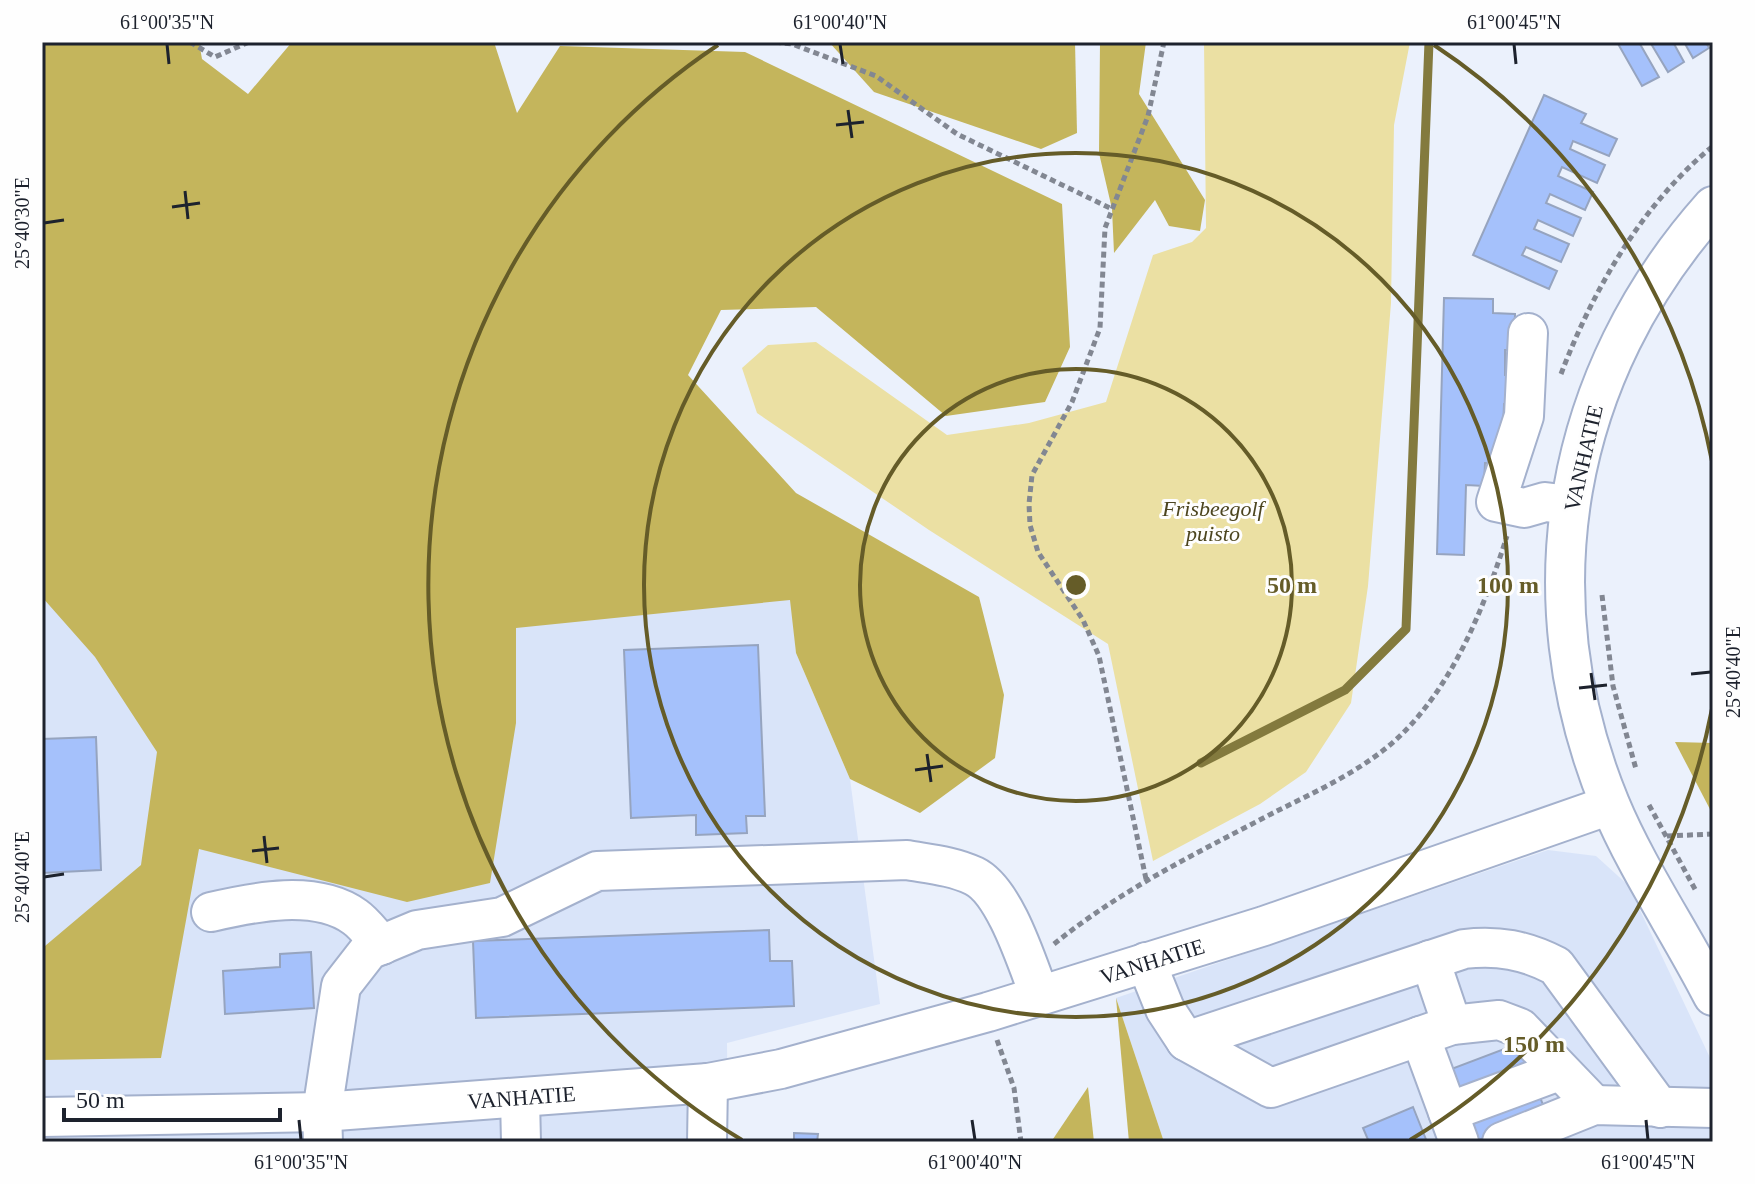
<svg xmlns="http://www.w3.org/2000/svg" width="1755" height="1184" font-family="Georgia,serif">
<style>
.built{fill:#d9e4f9}
.green{fill:#ebe0a3}
.forest{fill:#c4b55c}
.lines{fill:none;stroke-linecap:round;stroke-linejoin:round}
.stream{stroke:#837a3e;stroke-width:9}
.building{fill:#a5c1fb;stroke:#96a4bf;stroke-width:2}
.minor-casing{stroke:#a4b1cd;stroke-width:42}
.path{stroke:#828792;stroke-width:5;stroke-dasharray:6 4;stroke-linecap:butt}
.minor{stroke:#fff;stroke-width:38}
.ticks{fill:none;stroke:#1d222d;stroke-width:3}
.ring{fill:none;stroke:#655c28;stroke-width:4}
.labels{text-anchor:middle;stroke-width:6;stroke-linejoin:round;paint-order:stroke}
.street-label{font-size:22px;fill:#1d222d;stroke:#fefefe}
.park-label{font-size:22px;font-style:italic;fill:#4c451f;stroke:#fefefe}
.centre{fill:#655c28;stroke:#fefefe;stroke-width:4}
.ring-label{font-size:24px;text-anchor:middle;font-weight:bold;fill:#655c28;stroke:#fefefe;stroke-width:6;stroke-linejoin:round;paint-order:stroke}
.neatline{fill:none;stroke:#1d222d;stroke-width:3}
.ticks-label{font-size:20px;text-anchor:middle;fill:#1d222d}
</style>
<rect width="100%" height="100%" fill="#ebf1fc"/>
<g class="built">
<polygon points="42,498 791,600 796,653 850,779 880,1004 727,1043 728,1142 42,1142"/>
<polygon points="1548,850 1596,856 1628,885 1713,1064 1713,1142 1164,1142 1116,998"/>
</g>
<polygon class="green" points="1204,42 1410,42 1394,125 1391,303 1368,586 1351,703 1306,772 1260,804 1153,861 1108,644 929,530 757,413 742,368 768,345 816,342 947,435 1029,423 1106,402 1153,255 1192,242 1206,228"/>
<g class="forest">
<polygon points="42,42 199,42 202,59 248,94 292,42 494,42 517,113 560,46 745,52 1062,204 1070,347 1045,402 946,416 816,307 721,310 688,375 796,493 979,597 1004,695 995,758 920,813 850,779 796,653 790,600 516,628 516,723 490,883 407,902 199,849 161,1058 42,1060 42,953 45,946 141,865 157,752 95,657 42,597"/>
<polygon points="829,42 1075,42 1077,133 1041,149 874,92"/>
<polygon points="1100,42 1146,42 1139,94 1205,200 1200,231 1169,226 1155,200 1114,253 1112,209 1099,153"/>
<polygon points="1675,742 1713,743 1713,815"/>
<polygon points="1116,998 1164,1142 1129,1142"/>
<polygon points="1088,1087 1094,1142 1051,1142"/>
</g>
<g class="lines">
<polyline class="stream" points="1201,763 1345,690 1406,629 1429,42"/>
</g>
<g class="building">
<polygon points="1617,42 1643,42 1640,44 1659,77 1642,86"/>
<polygon points="1650,42 1673,42 1684,62 1668,72"/>
<polygon points="1684,42 1706,42 1709,48 1693,58"/>
<polygon points="1544,95 1586,114 1581,123 1617,139 1609,156 1573,141 1570,149 1605,165 1597,183 1562,167 1558,176 1593,192 1585,210 1550,194 1546,203 1581,218 1573,236 1538,220 1534,229 1569,244 1561,262 1526,247 1522,255 1557,271 1549,289 1473,255"/>
<polygon points="1444,298 1493,299 1493,313 1515,314 1514,350 1505,350 1505,375 1514,375 1513,405 1504,404 1502,464 1485,463 1484,486 1466,485 1464,555 1437,554"/>
<polygon points="758,645 765,816 746,816 747,833 696,835 696,815 631,818 624,650"/>
<polygon points="96,737 101,870 42,873 42,739"/>
<polygon points="769,930 770,961 792,961 794,1006 476,1018 473,941"/>
<polygon points="311,952 314,1008 225,1014 223,971 280,967 280,954"/>
<polygon points="1520,1043 1531,1074 1457,1102 1446,1071"/>
<polygon points="1536,1087 1547,1115 1474,1142 1463,1115"/>
<polygon points="1413,1107 1427,1142 1369,1142 1363,1128"/>
<polygon points="794,1133 818,1134 817,1142 794,1142"/>
</g>
<g class="lines">
<g class="minor-casing">
<g id="minor">
<path d="M1713 206C1563 374 1524 595 1610 804 1637 869 1681 933 1713 996"/>
<polyline points="1528,333 1524,416 1496,502 1524,508 1545,502 1570,505"/>
<path d="M211 912C254 902 316 889 355 917 365 924 373 936 382 945"/>
<polyline points="1430,960 1452,1025"/>
<path d="M1146 962 1165 1009 1186 1041 1464 949C1498 945 1525 950 1556 966L1660 1108"/>
<polyline points="1420,1036 1459,1142"/>
<polyline points="1186,1041 1271,1088 1452,1025 1499,1020 1520,1028 1594,1105"/>
<polyline points="520,1099 521,1142"/>
<polyline points="1448,1112 1559,1071"/>
<path id="s1" d="M42 1117 322 1112 708 1083 781 1069 988 1012 1264 926 1610 805"/>
<path d="M323 1142 322 1112 341 986 369 950 417 930 502 917 597 871 907 860C930 864 953 866 974 876 1005 891 1027 963 1039 994"/>
<polyline points="707,1142 708,1083"/>
<polyline points="1502,1142 1594,1105 1713,1108"/>
</g>
</g>
<g class="path">
<polyline points="190,42 215,57 249,42"/>
<polyline points="515,42 520,42"/>
<polyline points="775,42 792,44 876,76 957,134 1112,209"/>
<path d="M1561 374C1593 290 1642 204 1713 146"/>
<polyline points="1602,595 1613,686 1636,769"/>
<polyline points="1649,805 1696,891"/>
<polyline points="1667,836 1713,834"/>
<polyline points="1146,879 1099,656 1083,620 1038,552 1030,525 1029,504 1032,475 1072,402 1100,328 1105,228 1148,116 1164,42"/>
<path d="M1054 944C1122 889 1197 853 1273 813 1317 791 1368 768 1403 733 1455 681 1485 605 1507 536"/>
<polyline points="997,1040 1014,1088 1021,1142"/>
</g>
<use href="#minor" class="minor"/>
</g>
<path class="ticks" d="M167 44 169 64M840 44 843 64M1514 44 1516 64M848 110 852 138M836 125 864 122M185 191 188 219M172 207 200 203M44 223 64 220M1591 673 1595 700M1691 674 1711 672M1579 688 1607 685M927 754 931 782M915 770 943 766M264 836 267 863M252 851 279 848M44 877 64 874M299 1120 301 1140M972 1120 975 1140M1646 1120 1648 1140"/>
<g class="ring">
<circle cx="1076" cy="585" r="216"/>
<circle cx="1076" cy="585" r="432"/>
<path d="M1712 709A648 648 0 0 1 1410 1140M742 1140A648 648 0 0 1 718 45M1434 45A648 648 0 0 1 1712 461"/>
</g>
<g class="labels">
<g class="street-label">
<text transform="translate(1583 458) rotate(-77)" y="8">VANHATIE</text>
<text dy="8" stroke="none"><textPath href="#s1" startOffset="1128">VANHATIE</textPath></text>
<text dy="8" stroke="none"><textPath href="#s1" startOffset="480">VANHATIE</textPath></text>
</g>
<g class="park-label">
<text x="1213" y="516">Frisbeegolf<tspan x="1213" dy="25">puisto</tspan></text>
</g>
</g>
<circle cx="1076" cy="585" r="12" class="centre"/>
<g class="ring-label">
<text x="1292" y="593">50 m</text>
<text x="1508" y="593">100 m</text>
<text x="1534" y="1052">150 m</text>
</g>
<rect width="1755" height="1184" fill="none" stroke="#fefefe" stroke-width="88"/>
<path d="M64 1108v12h216v-12" fill="none" stroke="#1d222d" stroke-width="4"/>
<text x="76" y="1108" font-size="24" fill="#1d222d" stroke="#fefefe" stroke-width="6" paint-order="stroke">50 m</text>
<rect x="44" y="44" width="1667" height="1096" class="neatline"/>
<g class="ticks-label">
<text x="167" y="29">61°00'35"N</text>
<text x="840" y="29">61°00'40"N</text>
<text x="1514" y="29">61°00'45"N</text>
<text transform="translate(22 223) rotate(-90)" y="7">25°40'30"E</text>
<text transform="translate(1733 672) rotate(-90)" y="7">25°40'40"E</text>
<text transform="translate(22 877) rotate(-90)" y="7">25°40'40"E</text>
<text x="301" y="1169">61°00'35"N</text>
<text x="975" y="1169">61°00'40"N</text>
<text x="1648" y="1169">61°00'45"N</text>
</g>
</svg>
